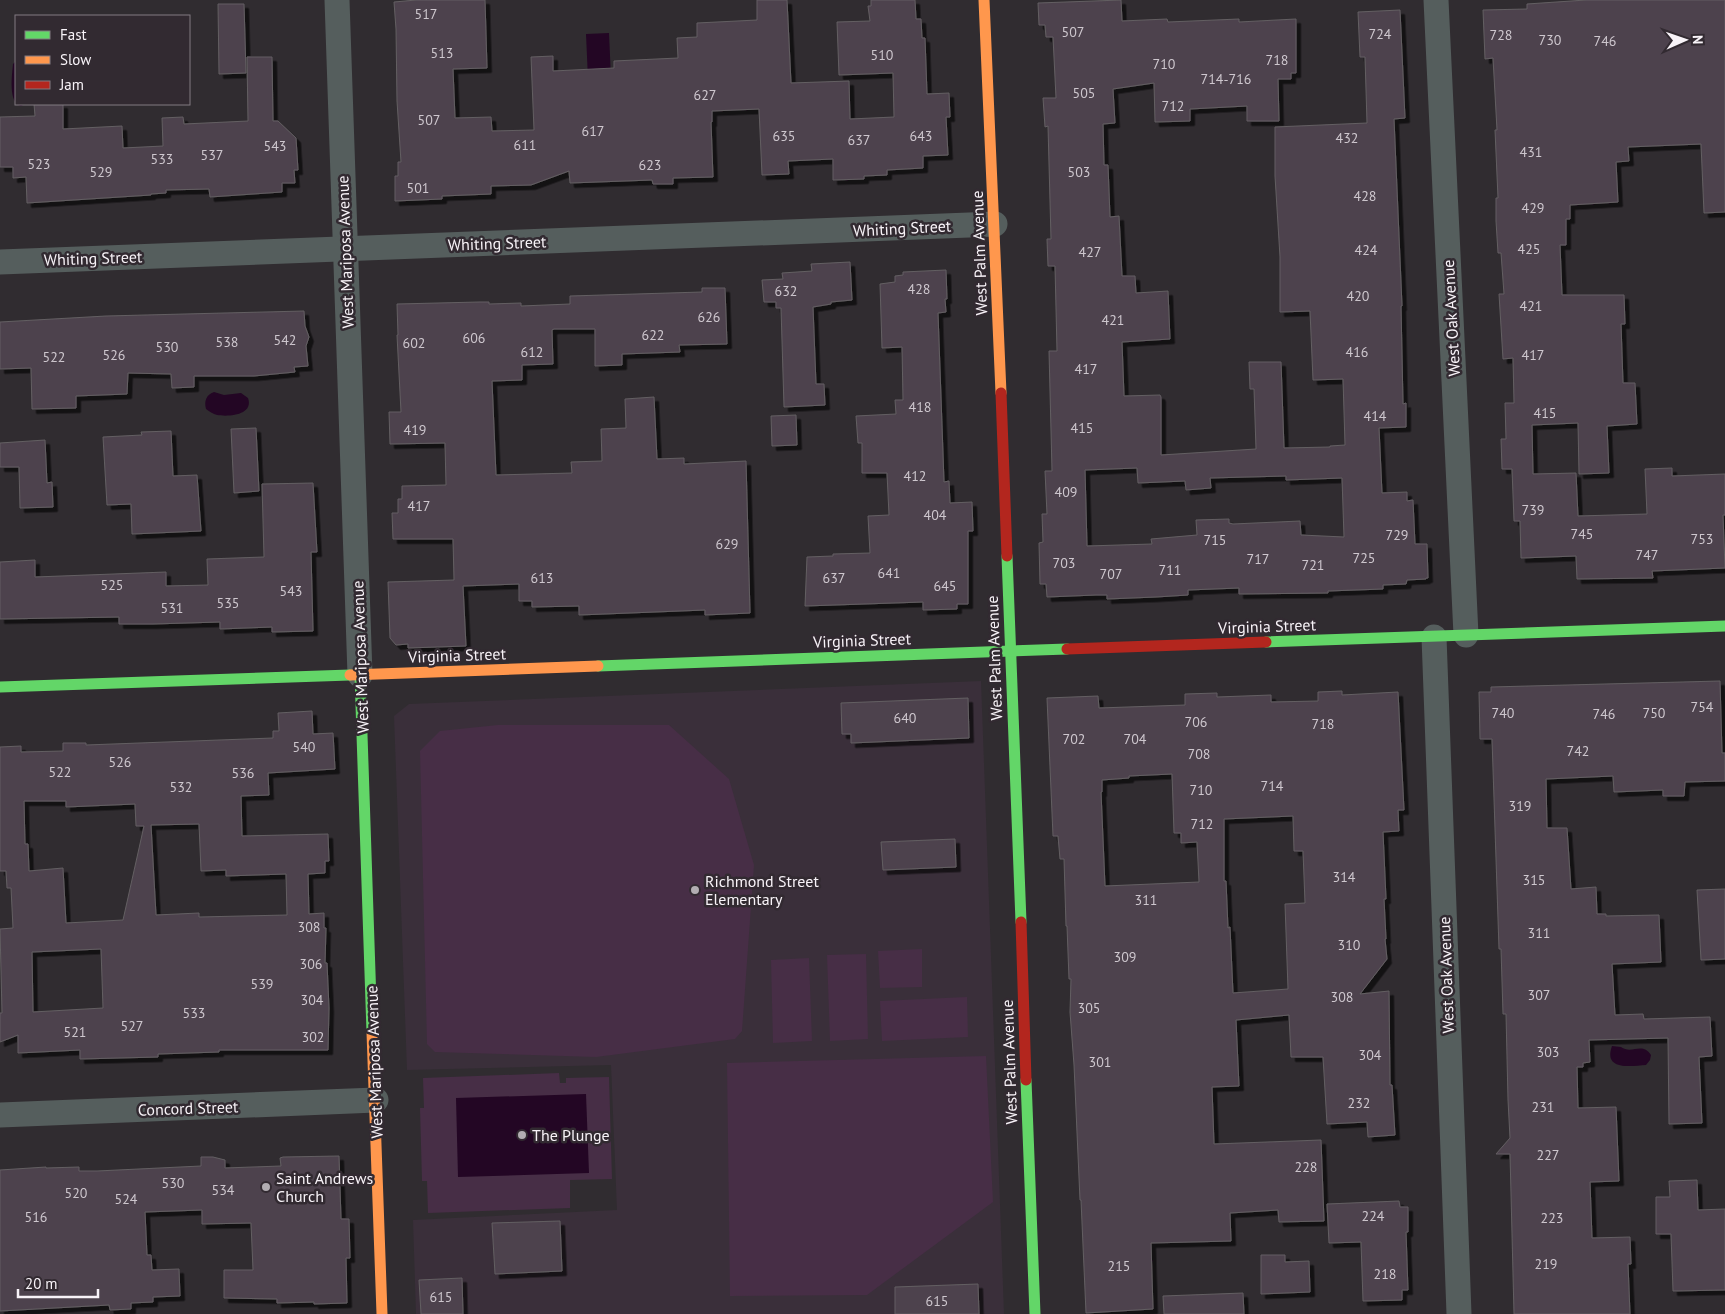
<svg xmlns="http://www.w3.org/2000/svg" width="1725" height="1314" font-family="'PT Sans',sans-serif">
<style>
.built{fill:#3a2f3a}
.green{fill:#472e46}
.water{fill:#230624}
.building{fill:#4e434e;stroke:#635f62;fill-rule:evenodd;filter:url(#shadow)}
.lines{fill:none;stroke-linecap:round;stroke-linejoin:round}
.street{stroke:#555e5d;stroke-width:25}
.fast{stroke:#63d668;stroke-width:11}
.slow{stroke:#ff974d;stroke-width:11}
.jam{stroke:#b3261e;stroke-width:11}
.poi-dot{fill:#b2adb2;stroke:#322a31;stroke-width:2}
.labels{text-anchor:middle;stroke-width:5;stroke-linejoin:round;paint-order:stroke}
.number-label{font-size:14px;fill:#cec7ce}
.street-label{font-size:16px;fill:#f8f3f8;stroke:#322a31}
.poi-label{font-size:16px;fill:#f8f3f8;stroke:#322a31;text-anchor:start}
</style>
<defs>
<filter id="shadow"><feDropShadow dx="4.5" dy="4.5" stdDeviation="0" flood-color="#0009"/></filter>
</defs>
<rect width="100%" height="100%" fill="#302c30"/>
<polygon class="built" points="981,681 1004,1314 416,1314 413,1220 617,1210 611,1065 407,1070 394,716 409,704"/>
<g class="green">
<polygon points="498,725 669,725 729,779 754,865 742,1031 735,1039 596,1057 435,1052 427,1044 420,751 440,731"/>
<polygon points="922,949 922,987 880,988 878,951"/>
<polygon points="866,954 868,1039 830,1041 827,955"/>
<polygon points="809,958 812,1041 773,1043 771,960"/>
<polygon points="967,997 968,1037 882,1041 880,1001"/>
<polygon points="986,1056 993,1202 867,1295 730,1296 727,1063"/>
<polygon points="559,1073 560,1083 566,1083 566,1078 609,1077 612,1179 570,1180 570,1208 428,1213 427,1181 422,1181 420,1108 424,1108 423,1078"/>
</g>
<g class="water">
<polygon points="609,33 611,78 588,79 586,34"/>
<path d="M16 61V104H25L21 106C8 103 12 75 13 64Z"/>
<path d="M214 392 224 395 241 393 248 398C254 415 229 417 217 415 213 414 209 411 206 409 204 401 206 395 214 392Z"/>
<path d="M1612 1046 1621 1047C1632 1055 1642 1041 1651 1055L1650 1060 1646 1065C1631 1066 1603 1071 1612 1046Z"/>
<polygon points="586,1094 589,1173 458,1177 456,1098"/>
</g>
<g class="building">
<polygon points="416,0 485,0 487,68 453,69 455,118 491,117 492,131 534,130 531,57 553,56 553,71 614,68 614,61 678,58 677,38 697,37 697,23 757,20 757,0 787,0 791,83 849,81 850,119 894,117 893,73 839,75 837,22 870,21 868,6 871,6 871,0 915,0 916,19 921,19 922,38 925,38 927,94 949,93 950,117 946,117 948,155 923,156 923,168 887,170 887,175 864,176 864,179 833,180 833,159 788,161 789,174 762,175 759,109 712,111 712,122 711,122 713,177 673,178 673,184 653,184 652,180 570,183 569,171 531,185 491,186 491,194 442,196 442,199 395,201 395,176 398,176 398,162 401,162 397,101 396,29 394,2"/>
<path d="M1121 0 1122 21 1167 19 1168 22 1239 19V22L1296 19V73H1291V79H1278L1279 121H1247V106L1190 109V121L1155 122 1154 83 1113 89 1115 123 1103 124 1104 165H1108L1110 217 1119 216 1122 276H1135L1136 293 1168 291 1170 339 1122 342 1124 396 1160 395 1161 397V455L1256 449 1254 389H1250L1249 362H1281L1284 448 1330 447V446L1345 445 1343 379 1313 380 1310 311 1280 312V257L1275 176V127L1367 123 1365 57H1360L1358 12 1400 10 1405 118 1394 119 1402 306H1401L1403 404 1406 403V427L1379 428 1382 493 1407 492V501L1413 500 1415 544H1427L1428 578H1426V579L1407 580 1406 584 1383 585V589L1328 591V593L1239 594V588L1188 590V595L1156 597 1107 599V595H1096L1047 597 1046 584H1040L1039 543 1043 542 1042 514H1047L1045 471H1052L1049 351H1057L1055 266H1048L1047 239H1051L1048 126 1045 127 1043 98H1056L1053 37H1046L1045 25H1039L1038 3ZM1137 468 1138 483 1185 481 1186 490 1211 488 1210 478 1286 476V480L1342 478 1344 537 1301 535 1300 521 1233 524 1229 523V519L1196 520 1197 535 1151 539 1152 544 1087 546 1085 470Z"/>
<polygon points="1586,0 1725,0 1725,212 1704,213 1701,144 1628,147 1629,161 1616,162 1618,202 1570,205 1570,219 1566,219 1566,245 1560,245 1562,295 1624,295 1625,324 1621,324 1623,383 1635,383 1637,424 1607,426 1609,473 1579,474 1578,423 1532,425 1533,474 1576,473 1578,516 1647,514 1645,469 1672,468 1672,476 1725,474 1725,515 1723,515 1725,568 1652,571 1653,578 1577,579 1576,556 1521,558 1520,521 1514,521 1512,469 1502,469 1501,439 1506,439 1505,403 1514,403 1513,358 1503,359 1499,294 1504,294 1501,253 1498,253 1496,221 1496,198 1498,198 1495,130 1497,130 1493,58 1485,59 1483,10 1527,9 1527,4"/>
<polygon points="218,4 244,4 246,73 219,74"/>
<polygon points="247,57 272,57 273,121 278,121 296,138 298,170 294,170 295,183 282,183 282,192 210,197 209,189 166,190 166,193 151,194 151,195 27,203 26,177 13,178 13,167 0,167 0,117 35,116 34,104 63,104 63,129 122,126 123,148 163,146 162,118 183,117 184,124 248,121"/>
<polygon points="850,262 852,300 831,302 831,304 813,307 816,384 824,384 825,405 784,407 781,308 776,308 776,302 764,302 762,280 783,279 782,273 812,271 811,264"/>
<polygon points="946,270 947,299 945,299 946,312 938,313 944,482 949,481 950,503 972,502 973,531 968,531 968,604 957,604 957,609 923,610 923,602 805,606 807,557 833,556 833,554 870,553 868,516 889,515 887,473 862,473 862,443 858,443 856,416 896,414 895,400 903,400 902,347 882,348 880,284 895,282 895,276 903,275 903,272"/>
<polygon points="702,288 725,288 727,344 679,345 680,352 622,354 622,365 595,366 595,329 554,329 552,330 553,364 522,365 522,380 492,381 496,475 572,473 571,462 602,461 601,429 626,428 625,399 654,397 657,459 684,458 684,464 746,461 750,613 705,615 705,610 579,615 579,606 532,607 532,601 519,601 519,584 463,586 466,646 408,648 408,644 396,645 390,638 388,582 454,580 453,539 393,539 392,513 398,513 398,499 402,499 402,486 446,485 445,443 390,444 389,412 401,412 397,335 398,335 397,304 479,302 489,302 489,304 521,303 521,306 570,304 570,296 702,292"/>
<polygon points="304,311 305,326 309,337 306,346 308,366 294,367 295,372 254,376 194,376 194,387 172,388 171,374 128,373 127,394 76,396 76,408 32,409 31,368 0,369 0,322 106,316"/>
<polygon points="796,415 797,445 772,446 771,416"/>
<polygon points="256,428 259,491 234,493 231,429"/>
<polygon points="171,431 173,476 197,475 201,531 132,534 131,504 107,505 103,437 142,435 141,432"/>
<polygon points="45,440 47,483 52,482 53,507 20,508 19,467 0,467 0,443"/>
<polygon points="313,483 317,552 311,552 313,631 272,632 272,627 220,629 220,622 153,624 119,624 119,617 0,619 0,562 35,560 35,577 166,572 166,586 208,585 207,559 264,557 262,484"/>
<polygon points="1720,681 1722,753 1725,753 1725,781 1685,782 1684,796 1663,796 1663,790 1614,792 1613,776 1546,779 1547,828 1567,828 1571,889 1596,887 1597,914 1606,914 1606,916 1659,915 1661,962 1612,964 1615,1015 1643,1014 1644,1019 1710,1017 1712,1056 1699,1057 1702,1123 1669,1124 1668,1038 1589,1040 1590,1062 1583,1063 1583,1067 1577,1067 1578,1108 1616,1107 1619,1181 1590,1182 1592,1238 1630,1237 1631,1264 1628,1264 1630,1314 1514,1314 1510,1154 1496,1154 1510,1138 1508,1100 1506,1014 1503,1014 1501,949 1499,949 1492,739 1480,739 1479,692 1491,692 1491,687"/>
<path d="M1342 691V695L1398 692 1404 810H1398L1399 831 1383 832 1386 899H1384L1386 939H1385L1387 959 1360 994 1389 991 1390 1085H1392L1395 1135 1368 1137 1367 1122 1327 1124 1323 1057H1291L1289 1015 1236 1020 1239 1086 1212 1087 1214 1144 1321 1140 1324 1221 1279 1222 1278 1210 1230 1213 1231 1241 1151 1243 1153 1309 1086 1313 1081 1200H1080L1074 1065 1070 1012 1071 979H1069L1067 926H1066L1064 859H1060L1058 836H1053L1047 698 1098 696 1099 708 1185 705V694L1217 693V697L1271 695V702L1318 701V692ZM1172 774 1174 833H1181V843L1197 842 1199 882 1105 886 1101 792H1102V780L1129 778V776ZM1293 816 1294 851H1303L1305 903 1285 904 1288 989 1233 993 1230 927 1228 928 1226 881H1224V819Z"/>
<polygon points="968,698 969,738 851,743 851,734 842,734 841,703"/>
<path d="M312 711 313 734 333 733 335 769 268 773 269 795 241 796 242 836 328 834 329 861H325V873L308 874 309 914 324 913V928H326L325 963H327L329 1008 328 1050H219V1052L158 1054V1057L80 1059V1050L18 1053V1035L0 1042V1013H2L0 929 13 928 11 888H7L6 871H0V747L21 746V752L63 751V743H86V745L273 738V731H279L278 713ZM24 801H66V807L135 804 136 826H144L123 920 66 923 63 868 29 871 28 844H25ZM199 824 201 871 226 870V876L286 874 287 915 199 917V913L156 915 151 825ZM101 949 103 1008 33 1012 32 952Z"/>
<polygon points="955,839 956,867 883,870 881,842"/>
<polygon points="1725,889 1725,959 1701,960 1697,890"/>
<polygon points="339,1156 341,1219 349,1219 350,1258 346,1258 347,1303 314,1304 314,1302 277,1303 277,1299 224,1298 224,1270 253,1270 251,1223 202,1224 202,1210 145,1212 147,1255 151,1255 152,1270 179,1269 180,1296 153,1297 153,1302 131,1303 131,1309 110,1310 109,1305 0,1311 0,1170 46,1167 46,1168 79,1167 79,1171 97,1171 201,1166 201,1157 213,1157 225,1160 225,1168 281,1166 280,1158 283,1157"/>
<polygon points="1697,1180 1698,1210 1725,1209 1725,1290 1673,1291 1671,1234 1656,1234 1656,1197 1670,1197 1669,1181"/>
<polygon points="1399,1201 1400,1207 1408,1207 1408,1232 1406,1232 1408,1290 1402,1290 1402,1300 1363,1301 1361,1242 1329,1243 1327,1204"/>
<polygon points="560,1221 562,1271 495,1274 492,1223"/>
<polygon points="1261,1255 1285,1255 1285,1262 1309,1261 1310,1292 1261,1294"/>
<polygon points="462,1278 463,1314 421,1314 419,1280"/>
<polygon points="978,1284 979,1314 895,1314 895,1287"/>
<polygon points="1243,1293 1244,1314 1164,1314 1163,1296"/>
</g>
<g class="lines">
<g class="street">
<polyline points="337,0 360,675"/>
<polyline points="1436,0 1466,635"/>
<path d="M0 262C331 249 663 239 995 224"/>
<polyline points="1434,637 1459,1314"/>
<polyline points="0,1115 376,1100"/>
</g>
<g class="fast">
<polyline points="1007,556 1021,922"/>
<polyline points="1266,642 1725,626"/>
<polyline points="598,666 1067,649"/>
<polyline points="360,675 372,1032"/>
<polyline points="0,687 350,675"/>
<polyline points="1026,1080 1035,1314"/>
</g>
<g class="slow">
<polyline points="984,0 1001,393"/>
<polyline points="350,675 598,666"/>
<polyline points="372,1032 382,1314"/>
</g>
<g class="jam">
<polyline points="1001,393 1007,556"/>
<polyline points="1067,649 1266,642"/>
<polyline points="1021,922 1026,1080"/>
</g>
</g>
<g class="poi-dot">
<circle cx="695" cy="890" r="5"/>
<circle cx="522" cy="1135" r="5"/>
<circle cx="266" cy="1187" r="5"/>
</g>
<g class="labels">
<g class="number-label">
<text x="426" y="19">517</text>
<text x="1073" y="37">507</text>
<text x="1380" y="39">724</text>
<text x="1501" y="40">728</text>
<text x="1550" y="45">730</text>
<text x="1605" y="46">746</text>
<text x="442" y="58">513</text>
<text x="882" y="60">510</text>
<text x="1277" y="65">718</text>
<text x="1164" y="69">710</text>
<text x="1226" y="84">714-716</text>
<text x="1084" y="98">505</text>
<text x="705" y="100">627</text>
<text x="1173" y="111">712</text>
<text x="429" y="125">507</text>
<text x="593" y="136">617</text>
<text x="784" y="141">635</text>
<text x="921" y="141">643</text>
<text x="1347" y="143">432</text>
<text x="859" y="145">637</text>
<text x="525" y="150">611</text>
<text x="275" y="151">543</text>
<text x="1531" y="157">431</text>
<text x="212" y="160">537</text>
<text x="162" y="164">533</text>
<text x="39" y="169">523</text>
<text x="650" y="170">623</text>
<text x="101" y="177">529</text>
<text x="1079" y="177">503</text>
<text x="418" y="193">501</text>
<text x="1365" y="201">428</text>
<text x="1533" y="213">429</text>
<text x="1529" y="254">425</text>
<text x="1366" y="255">424</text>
<text x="1090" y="257">427</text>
<text x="919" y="294">428</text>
<text x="786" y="296">632</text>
<text x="1358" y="301">420</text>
<text x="1531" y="311">421</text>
<text x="709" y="322">626</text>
<text x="1113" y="325">421</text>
<text x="653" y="340">622</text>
<text x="474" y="343">606</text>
<text x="285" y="345">542</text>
<text x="227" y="347">538</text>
<text x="414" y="348">602</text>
<text x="167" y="352">530</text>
<text x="532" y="357">612</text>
<text x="1357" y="357">416</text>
<text x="114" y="360">526</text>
<text x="1533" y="360">417</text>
<text x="54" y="362">522</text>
<text x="1086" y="374">417</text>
<text x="920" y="412">418</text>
<text x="1545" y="418">415</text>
<text x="1375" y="421">414</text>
<text x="1082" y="433">415</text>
<text x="415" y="435">419</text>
<text x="915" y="481">412</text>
<text x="1066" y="497">409</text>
<text x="419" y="511">417</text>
<text x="1533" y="515">739</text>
<text x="935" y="520">404</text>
<text x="1582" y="539">745</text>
<text x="1397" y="540">729</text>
<text x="1702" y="544">753</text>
<text x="1215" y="545">715</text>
<text x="727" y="549">629</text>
<text x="1647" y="560">747</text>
<text x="1364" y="563">725</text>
<text x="1258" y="564">717</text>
<text x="1064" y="568">703</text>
<text x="1313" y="570">721</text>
<text x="1170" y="575">711</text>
<text x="889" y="578">641</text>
<text x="1111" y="579">707</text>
<text x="542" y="583">613</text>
<text x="834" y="583">637</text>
<text x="112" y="590">525</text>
<text x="945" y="591">645</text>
<text x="291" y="596">543</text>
<text x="228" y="608">535</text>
<text x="172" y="613">531</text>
<text x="1702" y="712">754</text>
<text x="1503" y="718">740</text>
<text x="1654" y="718">750</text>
<text x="1604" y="719">746</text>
<text x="905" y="723">640</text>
<text x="1196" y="727">706</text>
<text x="1323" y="729">718</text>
<text x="1074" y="744">702</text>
<text x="1135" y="744">704</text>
<text x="304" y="752">540</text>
<text x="1578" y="756">742</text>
<text x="1199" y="759">708</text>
<text x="120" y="767">526</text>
<text x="60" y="777">522</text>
<text x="243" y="778">536</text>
<text x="1272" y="791">714</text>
<text x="181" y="792">532</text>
<text x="1201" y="795">710</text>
<text x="1520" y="811">319</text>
<text x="1202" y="829">712</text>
<text x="1344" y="882">314</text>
<text x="1534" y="885">315</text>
<text x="1146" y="905">311</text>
<text x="309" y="932">308</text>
<text x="1539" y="938">311</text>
<text x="1349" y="950">310</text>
<text x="1125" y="962">309</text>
<text x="311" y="969">306</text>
<text x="262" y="989">539</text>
<text x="1539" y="1000">307</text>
<text x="1342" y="1002">308</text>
<text x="312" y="1005">304</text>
<text x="1089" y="1013">305</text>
<text x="194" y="1018">533</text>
<text x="132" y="1031">527</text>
<text x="75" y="1037">521</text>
<text x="313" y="1042">302</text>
<text x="1548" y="1057">303</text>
<text x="1370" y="1060">304</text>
<text x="1100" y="1067">301</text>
<text x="1359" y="1108">232</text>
<text x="1543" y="1112">231</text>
<text x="1548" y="1160">227</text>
<text x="1306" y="1172">228</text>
<text x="173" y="1188">530</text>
<text x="223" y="1195">534</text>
<text x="76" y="1198">520</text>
<text x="126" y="1204">524</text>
<text x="1373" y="1221">224</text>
<text x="36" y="1222">516</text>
<text x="1552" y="1223">223</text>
<text x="1546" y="1269">219</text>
<text x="1119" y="1271">215</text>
<text x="1385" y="1279">218</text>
<text x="441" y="1302">615</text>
<text x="937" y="1306">615</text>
</g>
<g class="street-label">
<text transform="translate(902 228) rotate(-3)" y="6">Whiting Street</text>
<text transform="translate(497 243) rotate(-2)" y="6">Whiting Street</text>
<text transform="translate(345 252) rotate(-92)" y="6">West Mariposa Avenue</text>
<text transform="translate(979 253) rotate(-92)" y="6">West Palm Avenue</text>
<text transform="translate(93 258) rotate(-2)" y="6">Whiting Street</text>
<text transform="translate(1451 318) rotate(-93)" y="6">West Oak Avenue</text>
<text transform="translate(1267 626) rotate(-2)" y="6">Virginia Street</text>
<text transform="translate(862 640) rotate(-2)" y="6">Virginia Street</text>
<text transform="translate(457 655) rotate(-2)" y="6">Virginia Street</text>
<text transform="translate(360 657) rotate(-92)" y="6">West Mariposa Avenue</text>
<text transform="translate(994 658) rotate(-92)" y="6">West Palm Avenue</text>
<text transform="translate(1446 975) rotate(-92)" y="6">West Oak Avenue</text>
<text transform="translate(374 1062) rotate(-92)" y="6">West Mariposa Avenue</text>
<text transform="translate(1009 1062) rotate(-92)" y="6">West Palm Avenue</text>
<text transform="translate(188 1108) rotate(-2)" y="6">Concord Street</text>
</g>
<g class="poi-label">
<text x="705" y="887">Richmond Street<tspan x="705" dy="18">Elementary</tspan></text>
<text x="532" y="1141">The Plunge</text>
<text x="276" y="1184">Saint Andrews<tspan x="276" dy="18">Church</tspan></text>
</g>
</g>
<rect x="15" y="15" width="175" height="90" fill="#322a31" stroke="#817a81"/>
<rect x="25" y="31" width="25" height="8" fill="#63d668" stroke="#817a81"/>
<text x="60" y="40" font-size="15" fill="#f8f3f8">Fast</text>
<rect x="25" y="56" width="25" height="8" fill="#ff974d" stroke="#817a81"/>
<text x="60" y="65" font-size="15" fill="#f8f3f8">Slow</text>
<rect x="25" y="81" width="25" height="8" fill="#b3261e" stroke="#817a81"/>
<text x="60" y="90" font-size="15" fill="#f8f3f8">Jam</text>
<g transform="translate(1685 40) rotate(88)" stroke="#322a31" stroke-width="4" paint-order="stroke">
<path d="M0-4L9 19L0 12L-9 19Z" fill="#f8f3f8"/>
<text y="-8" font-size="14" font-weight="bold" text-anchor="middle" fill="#f8f3f8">N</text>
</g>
<path d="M18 1289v8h80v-8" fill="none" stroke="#f8f3f8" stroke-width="2.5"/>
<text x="25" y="1289" font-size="15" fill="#f8f3f8" stroke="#322a31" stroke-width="4" paint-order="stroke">20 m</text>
</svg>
